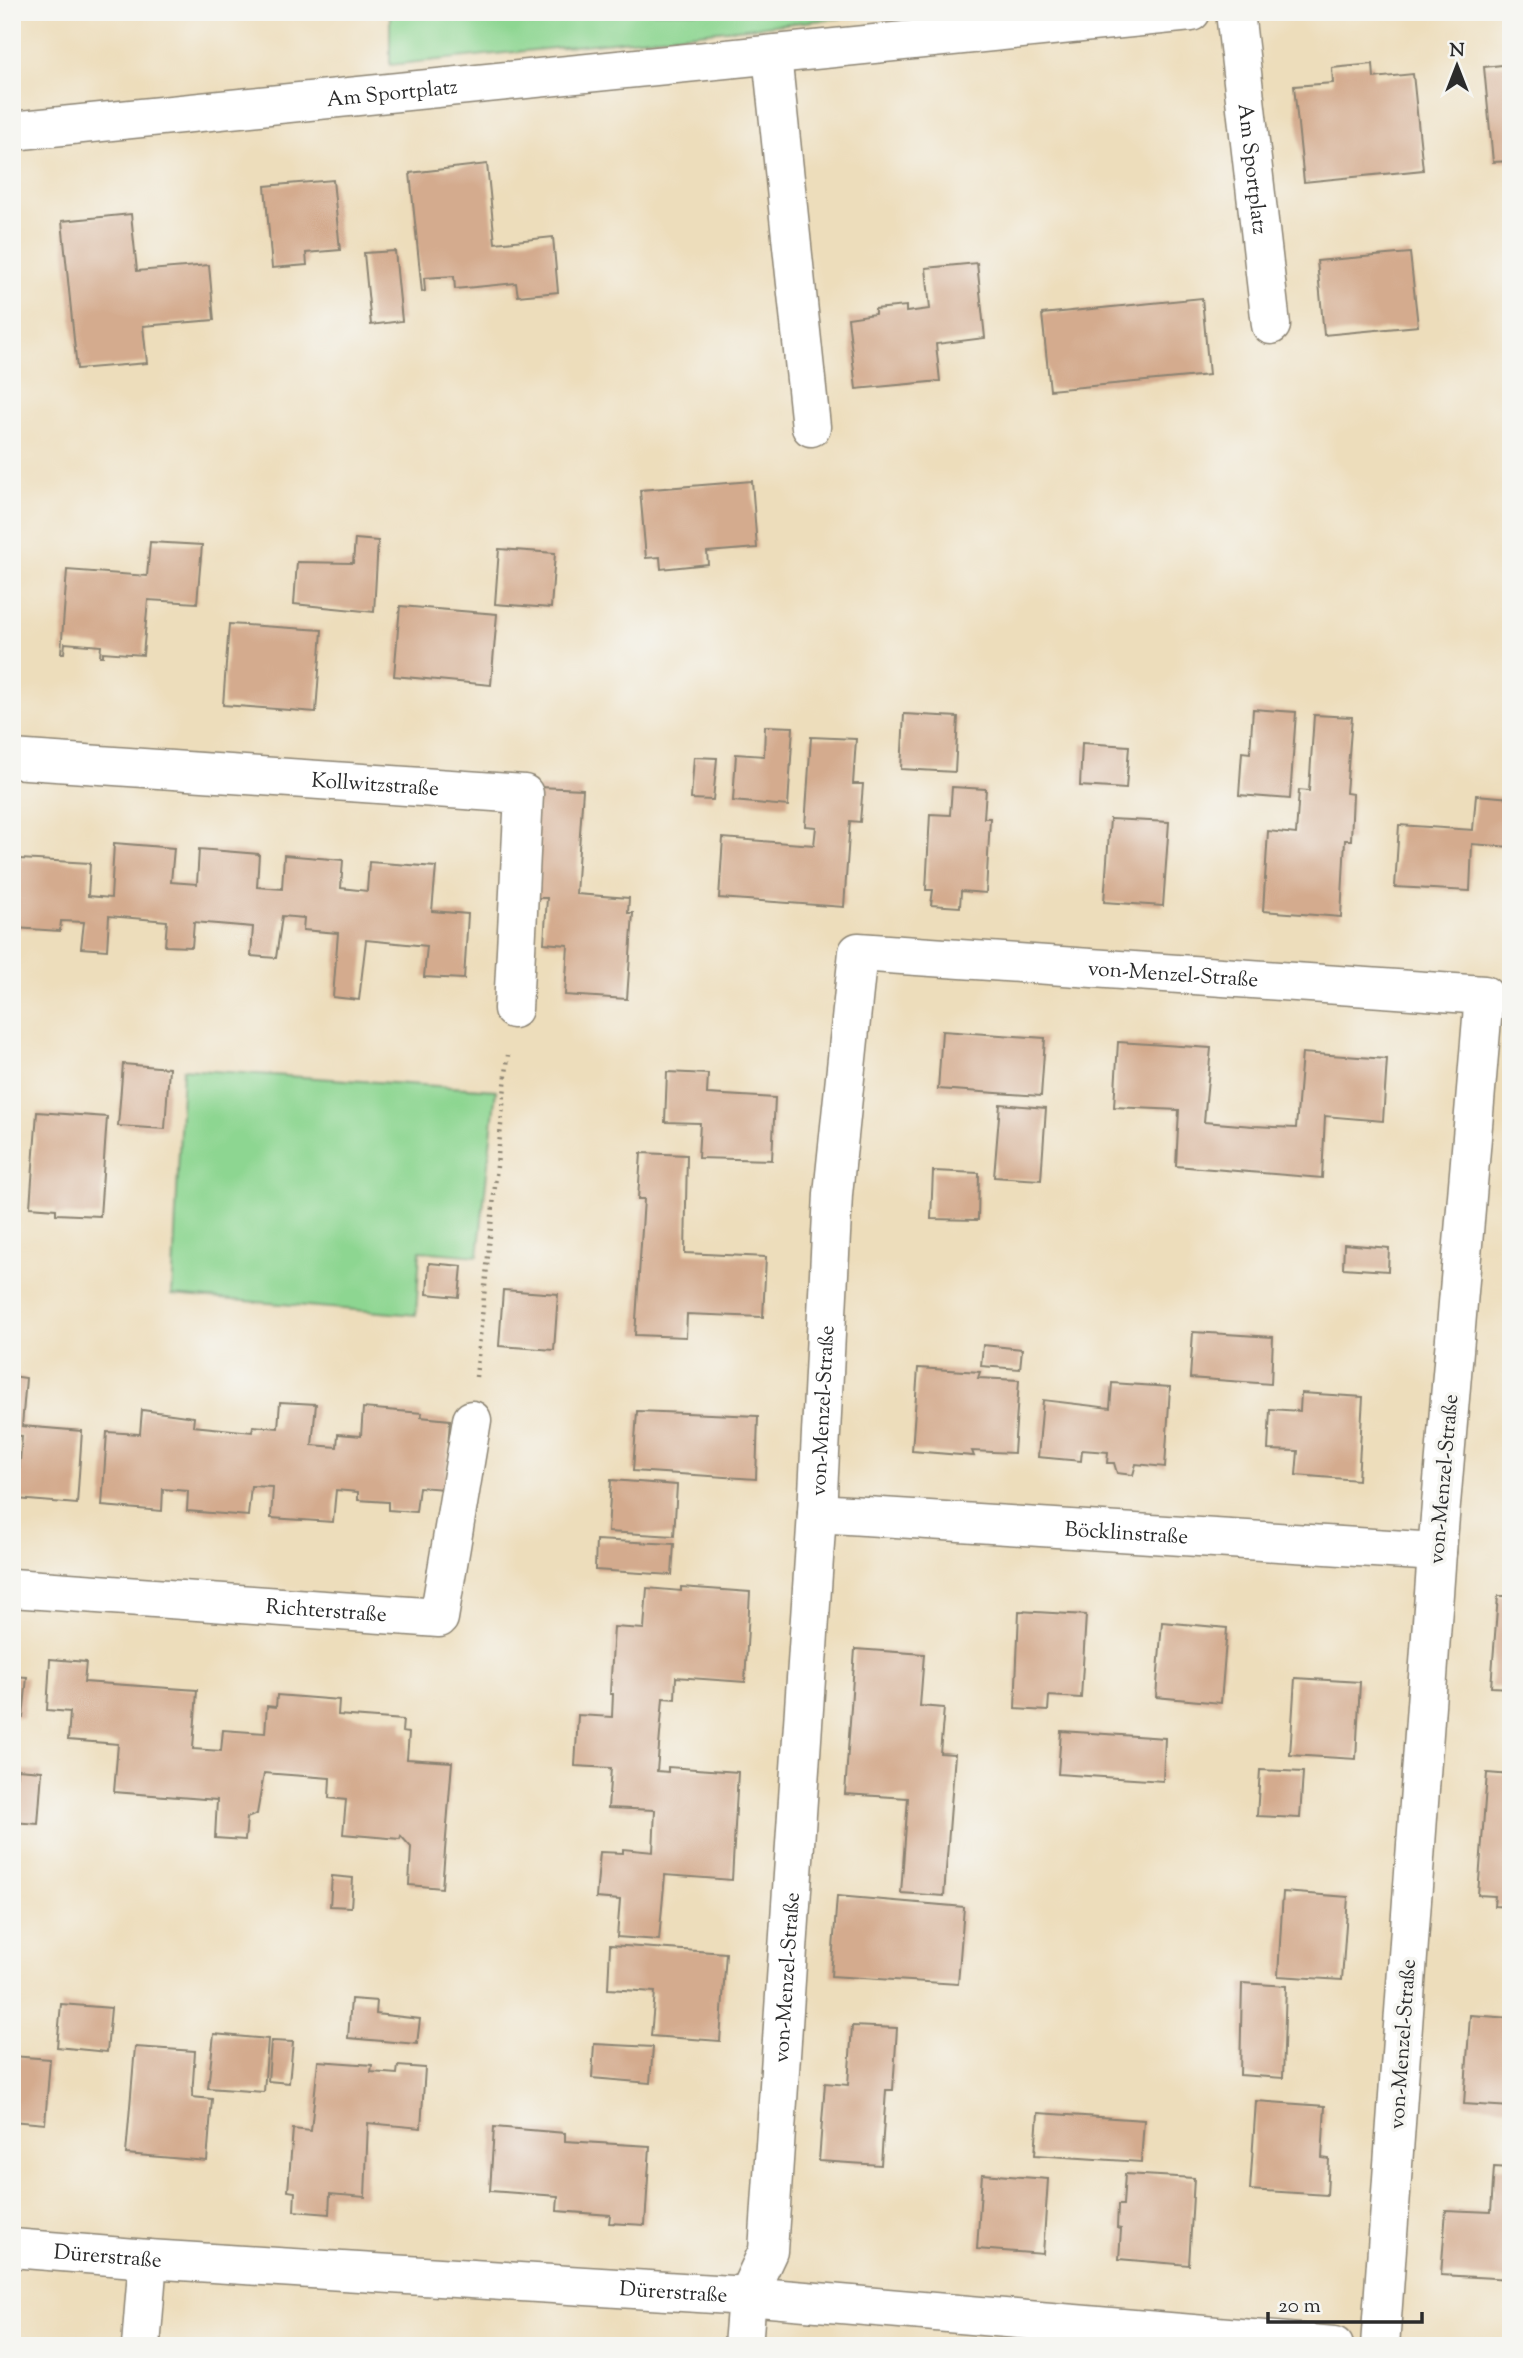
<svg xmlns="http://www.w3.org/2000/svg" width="1523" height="2358" font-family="'Sorts Mill Goudy',serif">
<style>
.green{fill:#8dd691;stroke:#5c805e;stroke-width:2}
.building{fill:#d4ab8e}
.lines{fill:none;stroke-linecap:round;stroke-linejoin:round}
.street-casing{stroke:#8c8473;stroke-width:41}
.path{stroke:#8c8473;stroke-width:4.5;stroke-dasharray:2 5;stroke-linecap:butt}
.street{stroke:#fff;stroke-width:38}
.labels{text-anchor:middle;stroke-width:7;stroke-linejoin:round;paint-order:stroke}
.street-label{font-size:21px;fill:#2b2b2b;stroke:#f6f6f2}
</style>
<rect width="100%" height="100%" fill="#f6f6f2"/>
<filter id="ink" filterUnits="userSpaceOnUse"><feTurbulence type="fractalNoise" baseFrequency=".0143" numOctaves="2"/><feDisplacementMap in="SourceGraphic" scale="14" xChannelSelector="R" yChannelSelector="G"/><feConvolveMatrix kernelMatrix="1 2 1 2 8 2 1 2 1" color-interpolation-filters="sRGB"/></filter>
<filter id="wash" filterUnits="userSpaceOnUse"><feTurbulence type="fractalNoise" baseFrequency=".00686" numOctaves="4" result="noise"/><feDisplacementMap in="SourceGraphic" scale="28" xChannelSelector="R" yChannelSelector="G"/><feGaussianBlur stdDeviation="1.57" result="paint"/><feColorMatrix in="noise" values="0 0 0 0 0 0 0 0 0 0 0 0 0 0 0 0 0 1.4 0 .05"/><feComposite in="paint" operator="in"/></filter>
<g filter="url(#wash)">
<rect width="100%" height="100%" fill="#edddbb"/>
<g class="green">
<polygon points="390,12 900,12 390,65"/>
<polygon points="183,1069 496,1090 478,1256 420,1251 416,1315 172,1295"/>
</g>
<g id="blocks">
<g class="building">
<polygon points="1373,64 1374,78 1413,74 1423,170 1304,182 1294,86 1333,83 1332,68"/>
<polygon points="1511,64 1511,161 1493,162 1484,67"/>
<polygon points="487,164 495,243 553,237 558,292 518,296 516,283 455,289 454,276 424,278 425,291 422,292 410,173"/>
<polygon points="333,180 340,250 306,253 307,265 272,268 265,186"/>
<polygon points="131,214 137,271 209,265 214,320 143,326 147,363 77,369 62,221"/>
<polygon points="395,251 402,321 371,325 364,253"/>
<polygon points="1410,253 1418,326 1324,335 1317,261"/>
<polygon points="977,263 985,338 936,344 940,381 856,389 848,318 875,314 875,309 906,306 906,312 930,309 926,268"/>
<polygon points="1202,298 1209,375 1050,390 1042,314"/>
<polygon points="752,481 757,548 707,552 708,564 661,569 660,557 646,558 640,490"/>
<polygon points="355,539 378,541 374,612 294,604 297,562 353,563"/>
<polygon points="150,542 202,545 197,603 148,600 143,655 103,652 103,656 100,656 101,646 65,643 64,653 61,653 67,570 147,576"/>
<polygon points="499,549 555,553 551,608 495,604"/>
<polygon points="400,606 497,614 491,685 394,676"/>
<polygon points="229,624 322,630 316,712 223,705"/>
<polygon points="1253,709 1296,712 1290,799 1239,795 1242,752 1250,753"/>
<polygon points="904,714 958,717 955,772 901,769"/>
<polygon points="1314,715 1352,717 1346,793 1353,794 1351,840 1345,840 1341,917 1263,911 1268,831 1296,834 1299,790 1309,791"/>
<polygon points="765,726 793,727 788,806 733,801 736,754 764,756"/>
<polygon points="811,737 856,739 853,784 863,784 860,822 850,821 844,907 719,898 723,838 814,845 816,827 805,826"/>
<polygon points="1082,743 1129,746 1126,789 1080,786"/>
<polygon points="694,757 717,758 713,800 691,799"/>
<polygon points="538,787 583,789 576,894 629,898 628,913 633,913 627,999 565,995 568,945 544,943 547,898 530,898"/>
<polygon points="952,787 986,789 984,818 990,818 986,893 961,891 960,907 931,905 933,890 926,890 930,814 950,815"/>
<polygon points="1476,795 1511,798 1511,847 1472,844 1470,891 1395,887 1399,825 1473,830"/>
<polygon points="1110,819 1169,822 1163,906 1104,902"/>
<polygon points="114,843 174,848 171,882 197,884 199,849 259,854 257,887 282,889 284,855 343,860 341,888 367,891 369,862 436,867 432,911 468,914 464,979 424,977 427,946 366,940 359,1000 333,997 338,933 303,930 304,918 282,916 276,958 251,956 253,927 194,922 192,947 165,946 167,921 109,916 107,950 81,948 84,922 61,921 60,931 15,928 20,859 90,863 88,896 111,898"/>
<polygon points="942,1031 1045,1038 1041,1096 938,1089"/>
<polygon points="1118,1042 1211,1048 1204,1122 1253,1126 1296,1128 1302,1053 1387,1059 1383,1121 1325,1116 1322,1178 1176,1166 1179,1110 1114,1107"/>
<polygon points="123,1064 169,1068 165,1129 118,1126"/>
<polygon points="667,1072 708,1074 707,1094 775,1098 772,1160 698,1158 700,1123 665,1122"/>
<polygon points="1000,1104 1046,1108 1041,1180 994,1177"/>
<polygon points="37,1112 107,1117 100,1216 56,1214 56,1209 30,1207"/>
<polygon points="641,1153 687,1155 685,1253 766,1257 763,1317 687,1314 686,1337 635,1335 644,1199 638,1199"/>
<polygon points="933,1171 979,1173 978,1220 931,1219"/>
<polygon points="1344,1244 1389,1248 1388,1271 1343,1268"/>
<polygon points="429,1263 462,1266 459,1297 427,1294"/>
<polygon points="503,1290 558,1294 554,1350 499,1346"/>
<polygon points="1193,1332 1273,1337 1271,1384 1190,1378"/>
<polygon points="983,1345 1022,1349 1020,1369 981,1366"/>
<polygon points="918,1368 980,1372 978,1378 1019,1380 1014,1453 972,1451 974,1456 912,1451"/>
<polygon points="12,1376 26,1378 22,1426 82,1431 77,1504 17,1499 22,1436 12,1435"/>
<polygon points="1112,1383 1170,1387 1165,1467 1136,1464 1133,1475 1117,1473 1114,1463 1107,1463 1108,1452 1082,1450 1081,1461 1038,1457 1043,1400 1110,1408"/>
<polygon points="1301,1393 1363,1397 1358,1480 1296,1475 1298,1451 1268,1450 1270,1409 1300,1411"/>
<polygon points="280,1402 316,1404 312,1445 337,1447 338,1434 361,1436 363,1408 422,1413 421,1417 450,1420 445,1489 419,1487 416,1512 388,1510 388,1502 358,1500 358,1492 336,1490 333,1522 271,1518 273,1487 251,1486 248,1516 187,1511 188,1491 163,1489 162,1511 102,1506 107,1432 140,1434 142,1410 194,1417 193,1426 252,1432 253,1426 278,1428"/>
<polygon points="637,1411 758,1416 756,1479 633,1471"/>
<polygon points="611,1480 677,1485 674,1536 608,1532"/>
<polygon points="596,1540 674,1544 672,1575 595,1570"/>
<polygon points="681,1587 750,1592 745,1682 676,1677 675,1699 663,1698 657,1771 668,1772 668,1767 738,1772 732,1880 665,1875 659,1940 617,1937 620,1900 596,1898 600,1852 623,1853 623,1849 653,1852 655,1810 608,1808 611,1768 575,1766 578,1715 612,1717 613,1694 610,1694 614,1627 644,1629 647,1588 681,1591"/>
<polygon points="1498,1596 1511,1596 1511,1688 1491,1687"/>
<polygon points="1019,1611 1086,1615 1081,1698 1049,1696 1048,1711 1015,1709"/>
<polygon points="1162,1622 1227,1628 1221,1703 1156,1697"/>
<polygon points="855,1649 924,1654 920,1706 944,1708 940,1753 955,1754 944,1896 901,1893 908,1798 845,1794"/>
<polygon points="50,1659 86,1662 84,1682 197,1690 193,1749 221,1751 223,1730 265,1733 267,1706 276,1707 277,1695 339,1700 338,1715 403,1720 402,1732 409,1733 407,1759 452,1762 442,1888 409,1885 411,1847 401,1836 400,1839 343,1834 346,1800 329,1798 330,1778 264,1773 257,1814 247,1818 245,1840 215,1838 217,1800 114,1792 118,1744 68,1740 70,1712 47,1710"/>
<polygon points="12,1676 27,1677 23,1718 12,1717"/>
<polygon points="1295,1678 1360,1682 1356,1759 1290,1755"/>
<polygon points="1061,1731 1165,1738 1163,1781 1058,1774"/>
<polygon points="17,1769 42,1771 38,1824 13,1822"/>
<polygon points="1260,1770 1303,1772 1300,1818 1257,1816"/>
<polygon points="1487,1773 1511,1775 1511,1907 1494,1906 1495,1896 1478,1895"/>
<polygon points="332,1876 353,1878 351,1907 330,1906"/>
<polygon points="1283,1892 1348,1897 1342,1980 1278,1976"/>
<polygon points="837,1896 964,1907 958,1984 831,1976"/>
<polygon points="610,1945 726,1953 720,2041 651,2036 655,1992 608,1989"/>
<polygon points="1242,1983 1286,1986 1283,2078 1240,2075"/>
<polygon points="351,1999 377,2001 376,2014 420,2019 417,2044 348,2038"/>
<polygon points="61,2004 111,2008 107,2052 57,2047"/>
<polygon points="1470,2015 1511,2018 1511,2107 1464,2104"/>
<polygon points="852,2026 897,2028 893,2090 886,2090 881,2165 819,2161 825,2083 848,2085"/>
<polygon points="214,2034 268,2039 264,2092 208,2088"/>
<polygon points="271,2041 293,2042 289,2083 268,2081"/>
<polygon points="594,2044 653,2047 650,2083 592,2078"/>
<polygon points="135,2047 195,2051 192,2097 212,2099 207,2161 126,2154"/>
<polygon points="12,2056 50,2059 45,2124 12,2121"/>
<polygon points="318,2061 372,2065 371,2072 397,2074 398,2066 425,2068 421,2128 368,2123 365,2197 330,2194 329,2214 294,2211 295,2192 288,2191 293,2129 311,2131"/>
<polygon points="1256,2101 1325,2106 1322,2158 1329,2159 1327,2195 1250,2190"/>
<polygon points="1038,2113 1144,2120 1141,2162 1035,2155"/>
<polygon points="494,2127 565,2133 565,2141 650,2146 645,2225 609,2223 610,2215 557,2211 558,2196 490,2191"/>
<polygon points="1494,2167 1511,2168 1511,2279 1441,2275 1446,2210 1491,2212"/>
<polygon points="982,2174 1048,2179 1043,2254 977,2249"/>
<polygon points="1125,2174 1194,2178 1189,2265 1119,2259 1121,2229 1117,2228 1118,2205 1123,2205"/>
</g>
</g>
</g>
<g filter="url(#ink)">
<use href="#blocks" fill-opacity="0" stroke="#8c8473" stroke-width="2"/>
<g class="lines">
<g class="street-casing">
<g id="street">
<path id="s1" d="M1235 12 1271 325"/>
<polyline points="772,55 811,427"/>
<path id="s2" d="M12 131 1191 12"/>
<path id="s3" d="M12 759 524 794 513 1009"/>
<path id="s4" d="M817 1513 1437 1552"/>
<path id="s5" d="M12 1588 439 1618 472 1420"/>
<path id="s6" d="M12 2248 148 2259 747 2296 1334 2346"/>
<polyline points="141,2346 148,2259"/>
<path id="s7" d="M743 2346 747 2296 768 2251 817 1513 833 1194 858 952 1484 995 1437 1552 1380 2346"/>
</g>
</g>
<polyline class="path" points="476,1377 508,1055"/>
<use href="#street" class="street"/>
</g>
</g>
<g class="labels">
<g class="street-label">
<text dy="7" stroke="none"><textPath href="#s2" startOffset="382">Am Sportplatz</textPath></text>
<text dy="7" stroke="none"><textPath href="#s1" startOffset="158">Am Sportplatz</textPath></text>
<text dy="7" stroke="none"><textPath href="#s3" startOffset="364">Kollwitzstraße</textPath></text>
<text dy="7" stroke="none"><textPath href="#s7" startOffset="1718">von-Menzel-Straße</textPath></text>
<text dy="7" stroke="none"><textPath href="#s7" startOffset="942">von-Menzel-Straße</textPath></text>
<text transform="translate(1443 1479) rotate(-85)" y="7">von-Menzel-Straße</text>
<text dy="7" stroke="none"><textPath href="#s4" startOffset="310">Böcklinstraße</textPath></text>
<text dy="7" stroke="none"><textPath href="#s5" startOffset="315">Richterstraße</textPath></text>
<text dy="7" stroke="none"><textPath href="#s7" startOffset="374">von-Menzel-Straße</textPath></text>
<text transform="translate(1402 2044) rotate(-86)" y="7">von-Menzel-Straße</text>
<text dy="7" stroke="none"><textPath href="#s6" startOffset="96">Dürerstraße</textPath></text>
<text dy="7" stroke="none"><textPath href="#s6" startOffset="663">Dürerstraße</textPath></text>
</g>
</g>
<rect width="1523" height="2358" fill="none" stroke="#f6f6f2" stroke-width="42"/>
<g transform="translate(1457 66)" stroke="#f6f6f2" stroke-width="5" paint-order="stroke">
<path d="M0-5L12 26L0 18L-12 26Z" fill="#2b2b2b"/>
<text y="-10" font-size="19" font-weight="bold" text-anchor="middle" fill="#2b2b2b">N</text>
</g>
<path d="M1268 2312v10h154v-10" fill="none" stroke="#2b2b2b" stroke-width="3.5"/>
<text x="1278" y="2312" font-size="21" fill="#2b2b2b" stroke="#f6f6f2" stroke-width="5" paint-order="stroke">20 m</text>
</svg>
